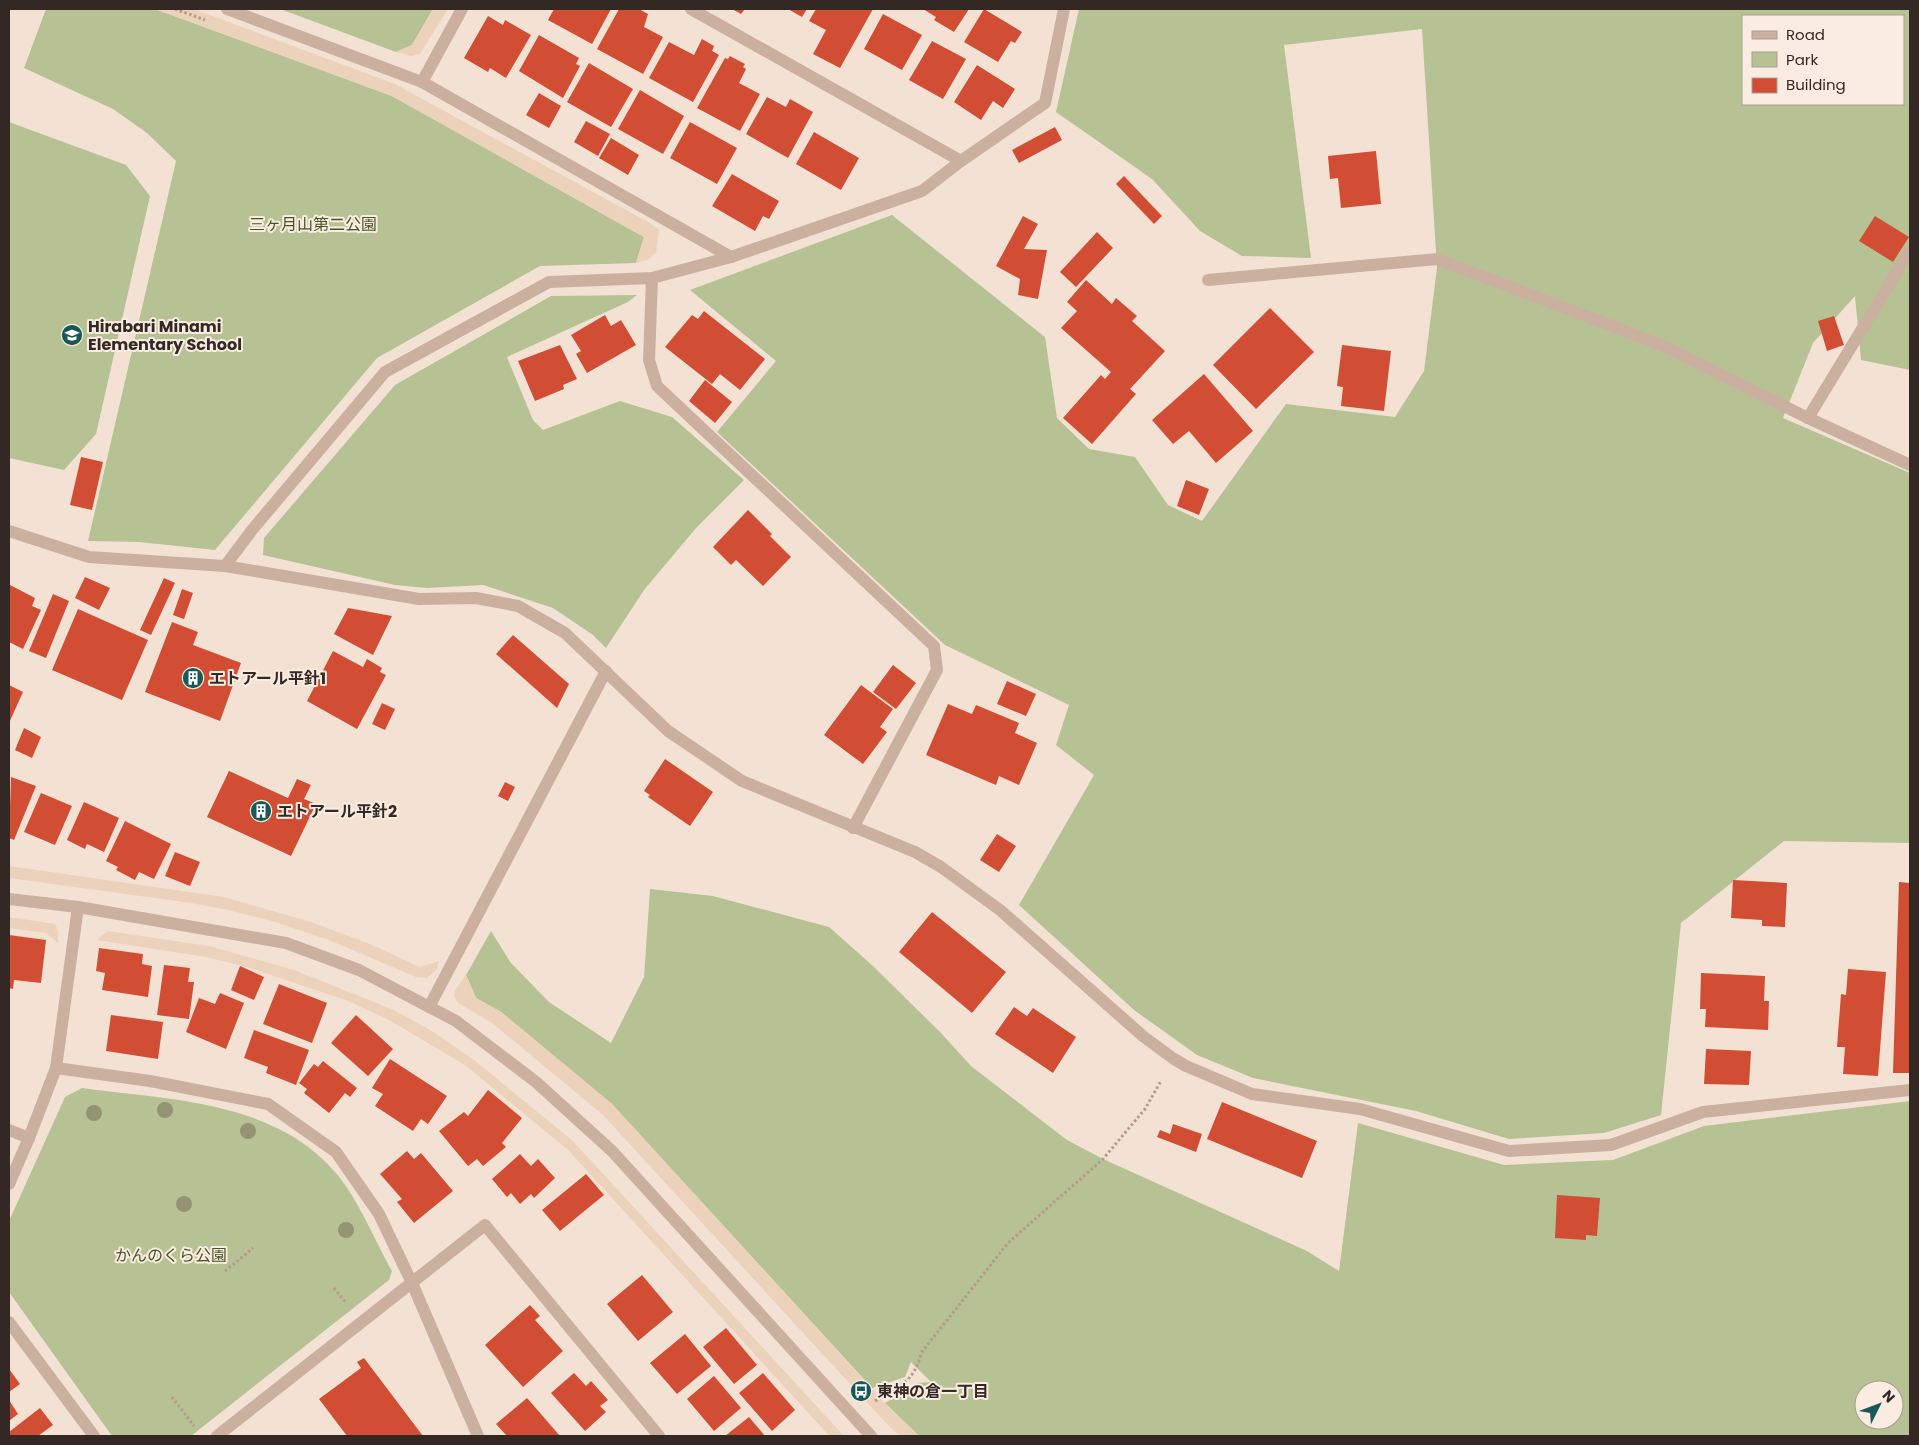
<svg xmlns="http://www.w3.org/2000/svg" width="1919" height="1445" font-family="Poppins,'Noto Sans JP',sans-serif">
<style>
.green{fill:#b6c294;fill-rule:evenodd}
.plaza{fill:#ecd2ba}
.building{fill:#d14d34}
.lines{fill:none;stroke-linecap:round;stroke-linejoin:round}
.path{stroke:#b79a8a;stroke-width:3;stroke-dasharray:2.5 2.5;stroke-linecap:butt}
.service{stroke:#cbb0a0;stroke-width:12}
.minor{stroke:#cbb0a0;stroke-width:12}
.tertiary{stroke:#cbb0a0;stroke-width:12}
.tree{fill:#949474}
.labels{text-anchor:middle;stroke-width:4;stroke-linejoin:round;paint-order:stroke}
.park-label{font-size:16px;fill:#475426;stroke:#faece1}
.poi-label{font-size:16px;font-weight:bold;fill:#342824;stroke:#faece1;text-anchor:start}
</style>
<rect width="100%" height="100%" fill="#f3e2d4"/>
<g class="green">
<polygon points="46,9 155,9 392,96 644,237 636,263 540,266 377,358 215,550 139,542 88,541 176,161 147,133 113,109 24,68"/>
<polygon points="280,9 433,9 412,45 396,52"/>
<path d="M1079 9H1910V370L1861 360 1855 296 1813 343 1783 418 1910 473V843L1784 841 1681 923 1661 1115 1604 1133 1509 1139 1416 1111 1253 1078 1197 1055 1134 1010 1019 905 1094 775 1056 745 1069 705 945 645 717 432 776 361 690 290 892 215 1045 337 1057 418 1089 449 1135 457 1168 505 1202 521 1286 404 1395 417 1424 371 1437 268 1422 29 1284 45 1311 258 1242 256 1200 231 1152 179 1056 112ZM1743 16H1903V104H1743Z"/>
<polygon points="9,122 126,165 150,196 96,434 64,470 9,458"/>
<polygon points="637,295 628,302 507,357 533,420 543,430 620,401 672,417 744,480 696,528 644,590 606,648 593,635 553,608 483,585 427,588 395,585 263,555 264,538 395,385 551,296"/>
<path d="M650 889 713 896 829 927 873 966 941 1033 971 1066 1067 1140 1103 1159 1307 1251 1339 1271 1358 1123 1504 1165 1613 1160 1704 1126 1910 1101V1436H919L885 1403 917 1383 931 1382 911 1362 905 1377 872 1388 612 1104 501 1012 476 998 466 975 491 931 511 963 549 1002 611 1043 644 977ZM1864 1390H1894V1420H1864Z"/>
<path d="M82 1088C169 1100 273 1100 335 1172 359 1200 374 1239 392 1271L389 1280 191 1436H112L9 1292V1221L65 1097Z"/>
</g>
<g class="plaza">
<polygon points="155,9 194,9 395,84 650,223 659,230 656,253 647,260 636,263 644,237 392,96"/>
<polygon points="433,9 448,9 420,54 411,56 396,52 412,45"/>
<polygon points="9,866 224,897 311,922 370,944 420,967 439,961 437,969 427,978 416,977 329,940 272,921 228,910 191,903 9,878"/>
<polygon points="9,917 55,924 58,930 58,943 46,933 9,928"/>
<polygon points="108,931 209,946 294,970 394,1010 432,1031 474,1060 573,1141 844,1436 830,1436 823,1429 568,1150 465,1065 389,1020 348,1001 247,967 206,957 97,940"/>
<polygon points="466,975 476,998 501,1012 612,1104 885,1403 919,1436 899,1436 885,1422 602,1114 492,1023 458,1003 454,997 455,990"/>
</g>
<g class="building">
<polygon points="554,9 611,9 592,44 548,20"/>
<polygon points="619,9 639,9 648,14 644,27 663,37 643,74 597,49"/>
<polygon points="732,9 745,9 741,14"/>
<polygon points="788,9 807,9 802,17"/>
<polygon points="816,9 873,9 840,68 813,54 826,30 809,21"/>
<polygon points="923,9 969,9 954,32 934,20 936,17"/>
<polygon points="984,9 1022,32 1015,43 1011,41 998,62 964,42"/>
<polygon points="883,14 922,35 902,70 864,49"/>
<polygon points="488,16 503,25 505,20 531,35 506,78 490,68 488,72 464,58"/>
<polygon points="539,35 579,58 576,64 580,66 563,98 519,71"/>
<polygon points="702,39 714,46 712,51 719,55 693,102 649,78 669,42 694,55"/>
<polygon points="932,41 966,59 943,99 909,80"/>
<polygon points="730,56 745,64 743,67 746,69 739,83 760,94 740,131 697,108 725,58 728,59"/>
<polygon points="589,63 633,89 611,127 567,102"/>
<polygon points="977,65 1015,89 1003,108 993,101 981,120 954,102"/>
<polygon points="640,90 684,116 663,154 618,129"/>
<polygon points="539,93 561,106 549,128 526,115"/>
<polygon points="767,97 786,107 790,99 813,112 788,158 746,134"/>
<polygon points="586,121 610,134 598,156 574,142"/>
<polygon points="690,122 737,148 717,184 670,158"/>
<polygon points="1055,127 1062,140 1019,163 1012,150"/>
<polygon points="814,132 859,158 841,190 796,164"/>
<polygon points="611,138 639,155 628,175 599,158"/>
<polygon points="1376,151 1381,204 1341,208 1338,178 1330,179 1328,156"/>
<polygon points="732,174 779,201 769,219 763,216 755,231 712,206"/>
<polygon points="1124,176 1162,216 1154,224 1116,184"/>
<polygon points="1023,216 1038,224 1024,249 1047,250 1038,299 1018,295 1020,279 996,266"/>
<polygon points="1875,216 1909,237 1893,262 1859,241"/>
<polygon points="1097,232 1113,248 1076,287 1060,272"/>
<polygon points="1086,280 1112,304 1116,298 1137,316 1132,321 1165,351 1130,389 1136,394 1092,444 1063,418 1101,375 1105,379 1111,372 1061,328 1077,311 1067,302"/>
<polygon points="1270,308 1314,352 1256,409 1213,365"/>
<polygon points="704,311 765,359 740,390 720,374 712,384 665,347 692,315 698,319"/>
<polygon points="605,315 611,326 621,320 636,345 587,373 576,354 581,351 571,335"/>
<polygon points="1834,316 1844,345 1827,351 1818,321"/>
<polygon points="560,345 577,379 563,385 564,389 535,401 518,361"/>
<polygon points="1342,345 1391,351 1384,411 1341,406 1343,387 1337,386"/>
<polygon points="1204,374 1253,431 1216,463 1189,431 1173,444 1152,420"/>
<polygon points="705,380 732,402 715,423 689,401"/>
<polygon points="81,457 103,462 92,510 70,505"/>
<polygon points="1186,480 1209,489 1199,515 1177,506"/>
<polygon points="748,510 772,534 770,536 791,557 763,586 736,560 731,565 713,547"/>
<polygon points="85,577 110,588 99,610 75,598"/>
<polygon points="164,578 175,583 151,635 140,630"/>
<polygon points="10,585 35,598 32,606 41,610 23,649 9,642"/>
<polygon points="182,589 193,593 184,619 173,615"/>
<polygon points="53,594 69,601 46,658 29,651"/>
<polygon points="348,608 392,616 373,655 334,634"/>
<polygon points="78,609 148,640 122,700 52,670"/>
<polygon points="172,622 198,632 193,645 241,663 220,721 145,692"/>
<polygon points="513,635 569,684 557,708 496,654"/>
<polygon points="333,651 363,667 367,659 382,668 380,672 386,675 357,729 307,701"/>
<polygon points="893,665 916,683 896,709 873,692"/>
<polygon points="1007,681 1036,694 1026,716 997,704"/>
<polygon points="9,685 23,692 9,723"/>
<polygon points="861,685 893,709 880,727 887,732 863,764 824,735"/>
<polygon points="382,703 395,709 385,730 372,724"/>
<polygon points="948,704 972,714 976,705 1019,723 1015,733 1037,743 1019,785 999,776 996,785 926,755"/>
<polygon points="24,728 41,737 32,758 15,750"/>
<polygon points="665,759 713,792 690,826 648,797 650,795 644,791"/>
<polygon points="229,771 288,798 297,779 311,785 304,799 316,804 291,856 207,817"/>
<polygon points="11,777 36,786 14,840 9,838"/>
<polygon points="505,782 515,787 508,801 498,796"/>
<polygon points="41,793 72,806 55,845 24,832"/>
<polygon points="84,802 119,818 104,852 87,844 85,849 67,840"/>
<polygon points="125,821 171,844 154,879 139,872 135,880 116,870 118,867 106,861"/>
<polygon points="997,834 1016,846 999,872 980,860"/>
<polygon points="175,852 200,862 190,886 165,876"/>
<polygon points="1733,880 1787,883 1785,927 1762,926 1762,920 1731,918"/>
<polygon points="1899,882 1910,883 1910,1073 1893,1073"/>
<polygon points="932,912 1006,972 972,1013 899,952"/>
<polygon points="9,935 46,940 41,983 14,980 13,989 9,988"/>
<polygon points="99,948 143,954 142,964 152,966 148,997 102,990 105,973 96,971"/>
<polygon points="164,965 190,968 188,982 194,982 189,1019 157,1015"/>
<polygon points="240,966 264,977 254,1000 231,990"/>
<polygon points="1848,969 1886,972 1878,1076 1843,1074 1845,1047 1837,1047 1841,994 1846,995"/>
<polygon points="1701,973 1765,976 1764,1001 1769,1001 1768,1030 1705,1027 1706,1009 1700,1009"/>
<polygon points="279,984 327,1003 312,1043 263,1024"/>
<polygon points="220,993 244,1003 226,1049 186,1032 199,998 215,1004"/>
<polygon points="1014,1007 1027,1016 1033,1008 1076,1037 1053,1073 995,1034"/>
<polygon points="111,1015 163,1022 158,1059 106,1051"/>
<polygon points="356,1015 393,1049 368,1076 331,1043"/>
<polygon points="254,1030 309,1050 296,1085 266,1073 268,1067 244,1058"/>
<polygon points="1706,1049 1751,1051 1749,1085 1704,1084"/>
<polygon points="390,1059 447,1096 428,1124 421,1119 413,1131 375,1106 383,1094 372,1088"/>
<polygon points="323,1061 357,1088 350,1097 345,1093 329,1113 304,1093 307,1089 299,1083 314,1064 318,1067"/>
<polygon points="488,1090 522,1118 502,1143 506,1147 483,1166 477,1159 468,1166 439,1131 464,1112 468,1116"/>
<polygon points="1222,1102 1317,1141 1302,1178 1207,1139"/>
<polygon points="1173,1124 1202,1134 1196,1152 1157,1137 1160,1130 1170,1134"/>
<polygon points="407,1151 414,1159 421,1153 453,1191 414,1223 397,1202 402,1199 380,1174"/>
<polygon points="520,1154 531,1166 538,1159 555,1178 534,1198 531,1194 520,1204 511,1193 507,1197 492,1179"/>
<polygon points="586,1174 604,1195 560,1231 542,1210"/>
<polygon points="1557,1195 1600,1198 1597,1236 1586,1235 1586,1240 1555,1238"/>
<polygon points="642,1275 673,1312 638,1341 607,1304"/>
<polygon points="530,1305 540,1316 535,1320 563,1351 523,1387 485,1345"/>
<polygon points="726,1328 757,1365 734,1384 703,1347"/>
<polygon points="685,1334 711,1366 677,1394 650,1363"/>
<polygon points="364,1358 423,1436 347,1436 319,1399 361,1368 357,1362"/>
<polygon points="9,1369 20,1384 9,1392"/>
<polygon points="574,1373 586,1386 591,1381 608,1400 600,1406 606,1412 585,1431 551,1393"/>
<polygon points="763,1373 795,1410 772,1431 739,1393"/>
<polygon points="714,1376 741,1408 714,1431 687,1399"/>
<polygon points="527,1398 560,1436 507,1436 496,1424"/>
<polygon points="9,1400 18,1414 9,1421"/>
<polygon points="40,1408 53,1425 38,1436 9,1436 9,1432"/>
<polygon points="749,1417 765,1436 725,1436"/>
</g>
<g class="lines">
<g class="path">
<polyline points="175,9 205,20"/>
<polyline points="225,1271 253,1248"/>
<polyline points="334,1288 346,1303"/>
<polyline points="172,1397 194,1426"/>
<path d="M875 1401C899 1386 914 1383 921 1353L1008 1243 1103 1159 1145 1109 1161 1081"/>
</g>
<g class="service">
<polyline points="652,278 649,360 657,386 934,646 937,670 853,828"/>
<polyline points="1208,280 1437,259 1664,346 1808,418 1910,465"/>
<polyline points="1808,418 1910,250"/>
</g>
<g class="minor">
<polyline points="227,9 422,82 731,257"/>
<polyline points="691,9 961,161"/>
<polyline points="422,82 462,9"/>
<polyline points="9,531 89,557 225,566 419,599 476,598 518,606 565,633 668,731 742,781 915,852 941,867 1000,910 1144,1037 1174,1059 1186,1066 1252,1094 1360,1109 1509,1151 1611,1145 1703,1112 1910,1090"/>
<polyline points="225,566 252,530 385,372 549,282 652,278 731,257 922,191 961,161 1045,103 1064,9"/>
<polyline points="429,1007 606,671"/>
<polyline points="56,1068 150,1081 268,1104 336,1152 379,1214 412,1283 478,1436"/>
<polyline points="9,1130 29,1138"/>
<polyline points="9,1184 29,1138 56,1068 78,907"/>
<polyline points="9,1322 94,1436"/>
<polyline points="217,1436 485,1225 659,1436"/>
</g>
<polyline class="tertiary" points="9,899 78,907 286,943 359,970 456,1021 536,1082 612,1151 871,1436"/>
</g>
<g class="tree">
<circle cx="165" cy="1110" r="8"/>
<circle cx="94" cy="1113" r="8"/>
<circle cx="248" cy="1131" r="8"/>
<circle cx="184" cy="1204" r="8"/>
<circle cx="346" cy="1230" r="8"/>
</g>
<defs>
<g id="school-disc" transform="scale(1.125)"><circle r="9.5" fill="#165958" stroke="#faece1"/><path d="M0-5L7-2L0 1L-7-2ZM-4 1L0 2.5L4 1V4Q0 6-4 4Z" fill="#fff"/></g>
<g id="building-disc" transform="scale(1.125)"><circle r="9.5" fill="#165958" stroke="#faece1"/><path d="M-4-6H4V6H1V3H-1V6H-4ZM-2.5-4.3h1.7v1.8h-1.7ZM.8-4.3h1.7v1.8H.8ZM-2.5-1h1.7V.8h-1.7ZM.8-1h1.7V.8H.8Z" fill="#fff"/></g>
<g id="bus-disc" transform="scale(1.125)"><circle r="9.5" fill="#165958" stroke="#faece1"/><path d="M-5-6H5V4H4V6H2V4H-2V6H-4V4H-5ZM-3.5-4V0h7V-4ZM-3.5 1.2v1.5H-2V1.2ZM2 1.2v1.5H3.5V1.2Z" fill="#fff"/></g>
</defs>
<g fill-rule="evenodd">
<use href="#school-disc" x="72" y="335"/>
<use href="#building-disc" x="193" y="678"/>
<use href="#building-disc" x="261" y="811"/>
<use href="#bus-disc" x="861" y="1391"/>
</g>
<g class="labels">
<g class="park-label">
<text x="313" y="230">三ヶ月山第二公園</text>
<text x="171" y="1261">かんのくら公園</text>
</g>
<g class="poi-label">
<text x="88" y="332">Hirabari Minami<tspan x="88" dy="18">Elementary School</tspan></text>
<text x="209" y="684">エトアール平針1</text>
<text x="277" y="817">エトアール平針2</text>
<text x="877" y="1397">東神の倉一丁目</text>
</g>
</g>
<rect width="1919" height="1445" fill="none" stroke="#342824" stroke-width="20"/>
<rect x="1742" y="15" width="162" height="90" fill="#faece1" stroke="#ab9e95"/>
<rect x="1752" y="31" width="25" height="8" fill="#cbb0a0" stroke="#ab9e95"/>
<text x="1786" y="40" font-size="15" fill="#342824">Road</text>
<rect x="1752" y="52" width="25" height="15" fill="#b6c294" stroke="#ab9e95"/>
<text x="1786" y="65" font-size="15" fill="#342824">Park</text>
<rect x="1752" y="78" width="25" height="15" fill="#d14d34" stroke="#ab9e95"/>
<text x="1786" y="90" font-size="15" fill="#342824">Building</text>
<g transform="translate(1879 1405) rotate(48)"><circle r="24" fill="#faece1" stroke="#ab9e95"/>
<path d="M0-4L9 19L0 12L-9 19Z" fill="#165958"/>
<text y="-8" font-size="14" font-weight="bold" text-anchor="middle" fill="#342824">N</text>
</g>
</svg>
